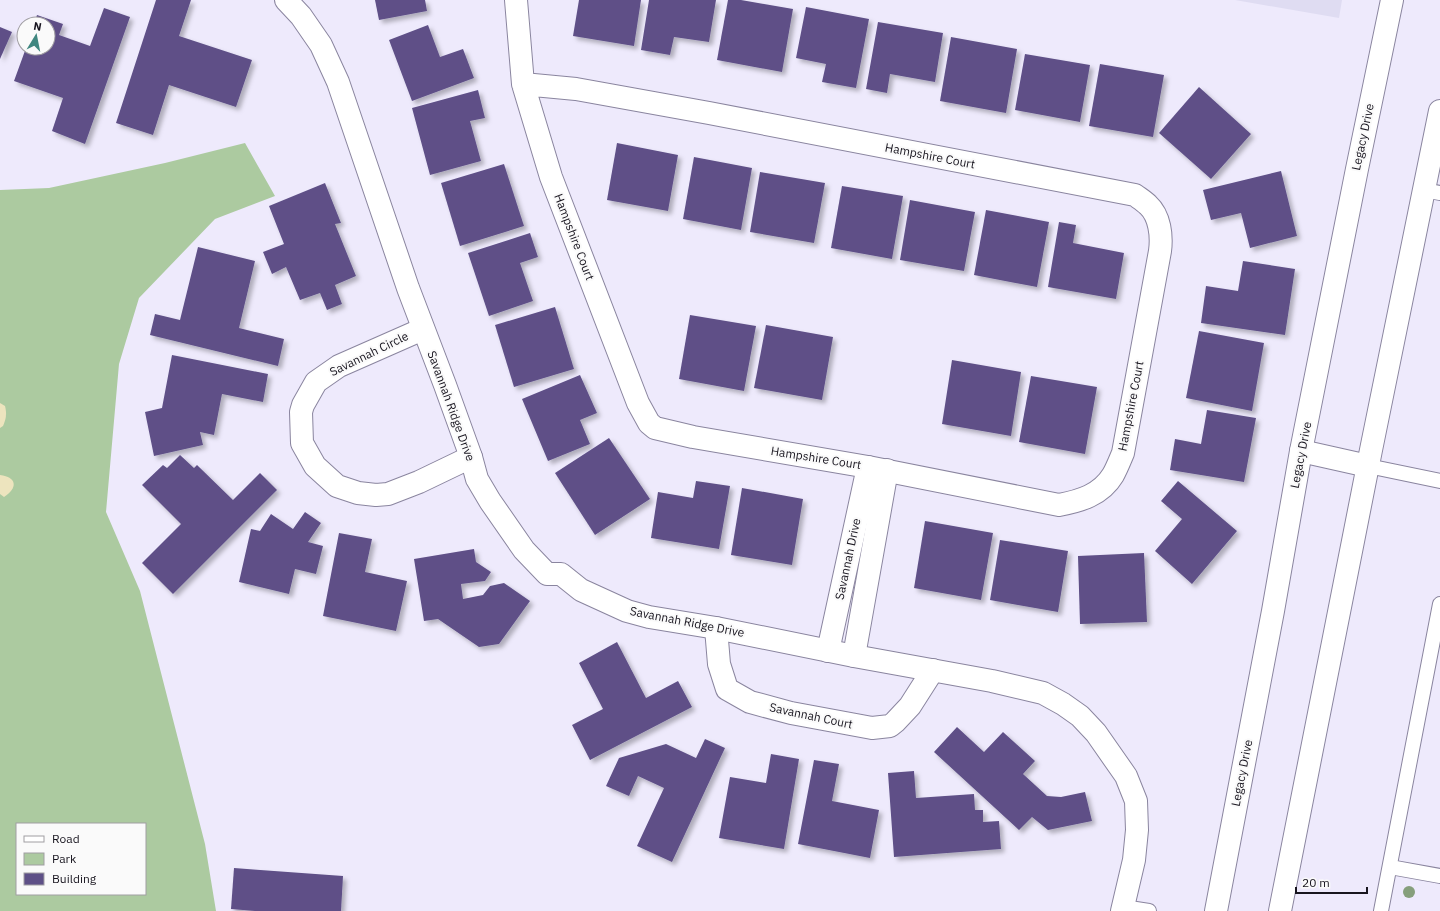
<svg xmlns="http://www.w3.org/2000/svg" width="1440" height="911" font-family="'IBM Plex Sans',sans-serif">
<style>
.commercial{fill:#dfdcf2}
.green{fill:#accaa0;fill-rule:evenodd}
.sand{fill:#ede4be}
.building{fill:#5e5087;filter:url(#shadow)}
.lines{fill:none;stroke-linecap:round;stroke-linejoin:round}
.lane-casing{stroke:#8a859f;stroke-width:16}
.street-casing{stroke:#8a859f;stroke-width:24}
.secondary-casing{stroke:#8a859f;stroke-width:24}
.lane{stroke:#fff;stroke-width:14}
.street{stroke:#fff;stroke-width:22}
.secondary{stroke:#fff;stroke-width:22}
.tree{fill:#869f7c}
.labels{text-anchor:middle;stroke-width:4;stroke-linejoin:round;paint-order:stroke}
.street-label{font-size:12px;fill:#18151f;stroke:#fafafa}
</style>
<defs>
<filter id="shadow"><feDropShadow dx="3.5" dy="3.5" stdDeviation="2" flood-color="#0004"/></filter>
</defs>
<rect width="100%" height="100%" fill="#eeeafc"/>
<polygon class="commercial" points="1235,0 1342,0 1339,18"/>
<path class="green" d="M245 143 275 196 215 219 139 298 119 364 106 512 140 591 205 844 216 911H0V190L49 188 165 163ZM17 824H145V894H17Z"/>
<g class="sand">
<path d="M0 403 5 406C7 414 6 419 3 426L0 428Z"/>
<path d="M0 475C17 477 18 488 4 497L0 494Z"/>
</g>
<g class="building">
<polygon points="156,0 191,0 179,36 252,60 236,107 169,85 153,135 116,123"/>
<polygon points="375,0 425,0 427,11 379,20"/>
<polygon points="579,0 641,0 634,46 573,36"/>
<polygon points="649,0 716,0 709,42 674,37 670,55 641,50"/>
<polygon points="728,0 741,0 793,9 782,72 717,60"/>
<polygon points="806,7 869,19 856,88 822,82 826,64 796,58"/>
<polygon points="104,8 130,17 85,144 52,131 63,98 14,81 26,48 48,48 48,24 34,24 37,15 63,24 59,35 90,46"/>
<polygon points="878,22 943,33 935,82 890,74 887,93 866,89"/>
<polygon points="428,25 440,57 463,49 474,78 412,101 389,40"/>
<polygon points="0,27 12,32 0,59"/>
<polygon points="951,37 1017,49 1006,113 940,101"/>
<polygon points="1025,54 1090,65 1080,122 1015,110"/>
<polygon points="1100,64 1164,75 1153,137 1089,126"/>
<polygon points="1199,87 1251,134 1211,179 1159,133"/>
<polygon points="478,90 485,118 470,121 481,161 430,175 412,108"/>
<polygon points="617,143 678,155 668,211 607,200"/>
<polygon points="694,157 752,168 741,230 683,219"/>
<polygon points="504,164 524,226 460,246 441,183"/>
<polygon points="1281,171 1297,236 1250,248 1241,213 1211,220 1203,190"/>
<polygon points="760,172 825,183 814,243 750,232"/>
<polygon points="325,183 341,223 335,224 356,276 335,285 342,304 327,310 320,293 300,300 286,267 272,274 263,252 284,244 269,206"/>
<polygon points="842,186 903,196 892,259 831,248"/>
<polygon points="910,200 975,212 964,271 900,260"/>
<polygon points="986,210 1049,222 1037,287 974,275"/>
<polygon points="1059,222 1076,225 1073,243 1124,253 1116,299 1048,287"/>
<polygon points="530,233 538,257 520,263 533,301 489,316 468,253"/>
<polygon points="198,247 255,261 239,328 284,339 278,366 150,335 155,314 180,320"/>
<polygon points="1243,261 1295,269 1285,335 1201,323 1206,286 1238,291"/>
<polygon points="555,307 574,369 514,387 495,325"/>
<polygon points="690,315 756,326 744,391 679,379"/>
<polygon points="766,325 833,337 822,400 754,388"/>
<polygon points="1199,331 1264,343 1252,411 1186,398"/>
<polygon points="172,355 268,374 263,402 222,394 214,435 200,432 203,445 154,456 145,412 162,408"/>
<polygon points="952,360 1021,372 1011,436 942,424"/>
<polygon points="580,375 597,413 580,420 590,444 548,461 522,399"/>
<polygon points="1031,376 1097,387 1085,454 1019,442"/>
<polygon points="1207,410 1256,418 1244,482 1170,470 1175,439 1201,444"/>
<polygon points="609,438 650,499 595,535 555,473"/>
<polygon points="180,455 194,468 197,465 233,500 260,473 277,490 173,594 142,563 181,524 142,485 163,465 167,468"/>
<polygon points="696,481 730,486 719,549 651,538 658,492 693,498"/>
<polygon points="1178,481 1237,531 1192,584 1155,551 1182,519 1161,501"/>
<polygon points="742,488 803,499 792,565 731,555"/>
<polygon points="305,512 321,523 308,542 323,546 316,574 295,569 289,594 239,582 251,529 260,531 271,514 293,529"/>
<polygon points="925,521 993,533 981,600 914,588"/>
<polygon points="339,533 372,539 365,572 407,581 396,631 323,616"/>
<polygon points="1000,540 1068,551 1058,612 990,600"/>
<polygon points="474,549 476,562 491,572 485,581 461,584 463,599 483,595 490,586 504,583 530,601 499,644 479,647 438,619 424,621 414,559"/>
<polygon points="1144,553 1147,622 1080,624 1078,556"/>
<polygon points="617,642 646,698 678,681 692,707 590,760 572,725 603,709 579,663"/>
<polygon points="957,727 984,752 1003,732 1035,761 1023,774 1047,796 1061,797 1085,792 1092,821 1048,830 1032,817 1019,830 934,752"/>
<polygon points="705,739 725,748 672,862 637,846 664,788 638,776 629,796 606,786 619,758 666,744 696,758"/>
<polygon points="771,754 799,759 784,849 719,838 730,777 766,783"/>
<polygon points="814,760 839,764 832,801 879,810 870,858 798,844"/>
<polygon points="914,771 916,798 974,794 975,810 983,810 983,822 999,821 1001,849 894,857 888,773"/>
<polygon points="234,868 343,876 341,911 255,911 231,909"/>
</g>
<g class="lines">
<g class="lane-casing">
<g id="lane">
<polyline points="1424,190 1440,193"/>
<polyline points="1368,466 1440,481"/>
<polyline points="1390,867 1440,876"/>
<polyline points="1123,907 1149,911"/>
<polyline points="1381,911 1440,604"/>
</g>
</g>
<g class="street-casing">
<g id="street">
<polyline points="286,0 301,16 321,45 338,82 408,288 445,385 471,457 477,479 490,501 524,550 547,574 561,574 581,590 627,611 649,617 716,628 854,656 992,681 1043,693 1063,704 1080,716 1096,733 1126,776 1136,801 1137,830 1134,860 1122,911"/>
<path d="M516 0 523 84 551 177 638 403 649 423 655 428 693 437 868 467 1059 505C1080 501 1101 495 1113 475 1117 468 1120 460 1123 453L1160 251C1162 236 1160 216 1148 205 1144 201 1139 198 1135 195L709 113 576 89 523 84"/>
<polyline points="423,329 339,366 316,382 303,405 301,412 302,443 315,466 337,486 358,493 376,495 388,494 419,482 471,457"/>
<polyline points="716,628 719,664 727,689 750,702 791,713 872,728 890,726 895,722 910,706 933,670"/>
<polyline points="828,651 868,467"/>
<polyline points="854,656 887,470"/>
</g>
</g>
<g class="secondary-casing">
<g id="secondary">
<polyline points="1301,451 1368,466"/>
<polyline points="1216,911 1273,611 1301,451 1357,169 1392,0"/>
<polyline points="1280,911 1371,450 1440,111"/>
</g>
</g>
<use href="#lane" class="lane"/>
<use href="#street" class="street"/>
<use href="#secondary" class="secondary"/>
</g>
<circle class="tree" cx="1409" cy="892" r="6"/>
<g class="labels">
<g class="street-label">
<text transform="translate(1363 137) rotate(-78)" y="4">Legacy Drive</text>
<text transform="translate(930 156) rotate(11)" y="4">Hampshire Court</text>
<text transform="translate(574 237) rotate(69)" y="4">Hampshire Court</text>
<text transform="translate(369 354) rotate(-26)" y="4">Savannah Circle</text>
<text transform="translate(451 406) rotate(70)" y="4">Savannah Ridge Drive</text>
<text transform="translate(1131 406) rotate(-79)" y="4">Hampshire Court</text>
<text transform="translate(1301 455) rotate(-79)" y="4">Legacy Drive</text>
<text transform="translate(816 458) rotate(9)" y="4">Hampshire Court</text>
<text transform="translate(848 559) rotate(-78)" y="4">Savannah Drive</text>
<text transform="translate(687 622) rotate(11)" y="4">Savannah Ridge Drive</text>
<text transform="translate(811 716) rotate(12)" y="4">Savannah Court</text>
<text transform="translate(1242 773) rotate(-79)" y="4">Legacy Drive</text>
</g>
</g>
<rect x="16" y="823" width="130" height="72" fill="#fafafa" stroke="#a09ea2"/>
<rect x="24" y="836" width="20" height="6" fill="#ffffff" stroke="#a09ea2"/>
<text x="52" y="843" font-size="12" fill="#18151f">Road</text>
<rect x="24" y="853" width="20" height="12" fill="#accaa0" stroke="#a09ea2"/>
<text x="52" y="863" font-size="12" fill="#18151f">Park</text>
<rect x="24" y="873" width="20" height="12" fill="#5e5087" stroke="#a09ea2"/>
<text x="52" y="883" font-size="12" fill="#18151f">Building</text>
<g transform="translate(36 36) rotate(10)"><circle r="19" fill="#fafafa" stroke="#a09ea2"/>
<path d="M0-3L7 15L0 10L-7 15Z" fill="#408780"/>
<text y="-6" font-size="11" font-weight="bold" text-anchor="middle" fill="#18151f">N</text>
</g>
<path d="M1296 887v6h71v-6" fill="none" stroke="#18151f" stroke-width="2"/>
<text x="1302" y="887" font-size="12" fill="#18151f" stroke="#fafafa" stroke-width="3" paint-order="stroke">20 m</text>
</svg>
